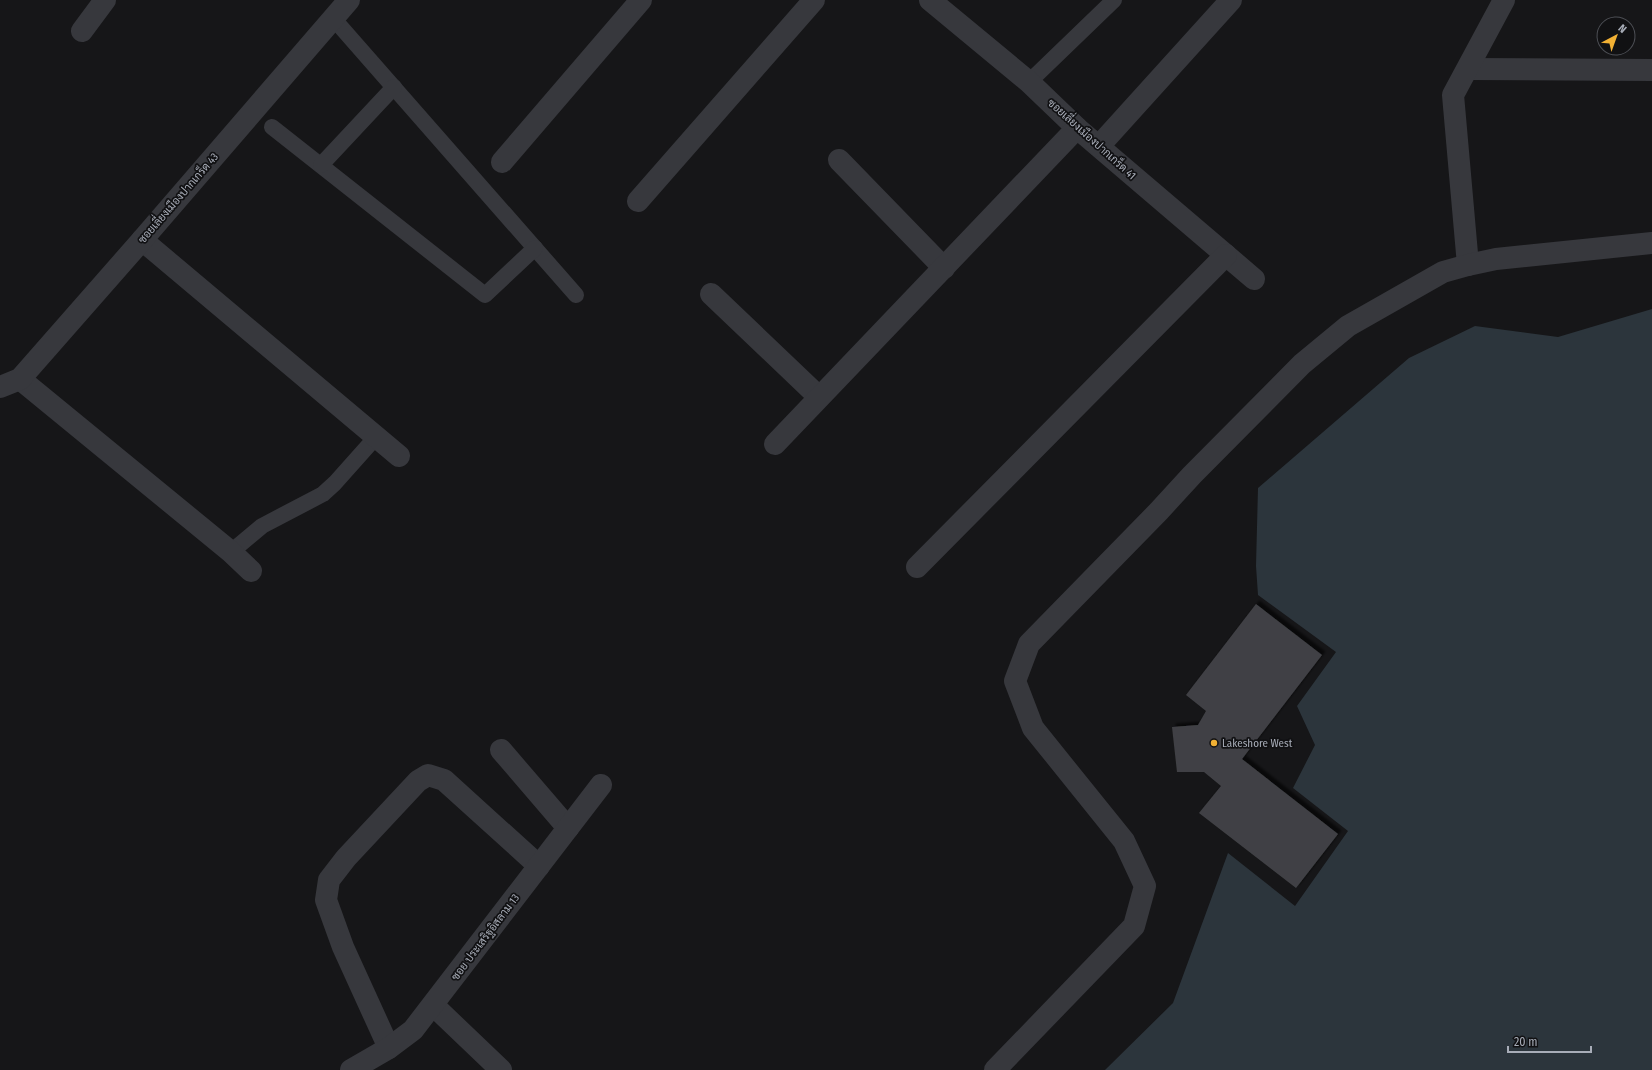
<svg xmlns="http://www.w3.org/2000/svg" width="1652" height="1070" font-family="'Fira Sans Condensed',Sarabun,sans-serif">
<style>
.water{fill:#2c353c}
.building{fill:#404145;filter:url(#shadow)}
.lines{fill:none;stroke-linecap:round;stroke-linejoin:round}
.lane{stroke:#37383d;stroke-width:16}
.street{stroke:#37383d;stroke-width:22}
.poi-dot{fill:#f2b134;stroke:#111113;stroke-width:1.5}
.labels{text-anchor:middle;stroke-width:3.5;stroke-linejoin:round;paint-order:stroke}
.street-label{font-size:11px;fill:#a8adb8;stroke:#111113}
.poi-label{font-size:11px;fill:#a8adb8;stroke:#111113;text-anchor:start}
</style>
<defs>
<filter id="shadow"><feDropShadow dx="3.5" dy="-3.5" stdDeviation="1" flood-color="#0009"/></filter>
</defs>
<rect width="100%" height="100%" fill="#161618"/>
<polygon class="water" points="1652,309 1652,1070 1105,1070 1173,1003 1228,853 1295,906 1348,831 1293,788 1315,745 1297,706 1336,652 1258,595 1256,566 1258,488 1409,358 1475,326 1558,337"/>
<polygon class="building" points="1256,604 1322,655 1242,759 1338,834 1296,888 1199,813 1221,786 1204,772 1177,772 1172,727 1198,725 1206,711 1186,695"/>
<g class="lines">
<g class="lane">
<polyline points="333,18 576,295"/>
<polyline points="1029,82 1114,0"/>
<polyline points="272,127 485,295 535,248"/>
<polyline points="321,165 394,87"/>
<polyline points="231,552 262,526 323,494 335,483 376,437"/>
</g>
<g class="street">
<polyline points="930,0 1029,82 1077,128 1254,279"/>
<polyline points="82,31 105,0"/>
<polyline points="1468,69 1652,70"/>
<polyline points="1099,146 1231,0"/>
<polyline points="839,160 944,268"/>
<polyline points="502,162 641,0"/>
<polyline points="638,201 814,0"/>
<polyline points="142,240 399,456"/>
<polyline points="1468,265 1453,95 1504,0"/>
<polyline points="711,294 819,397"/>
<polyline points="20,379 231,552 251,571"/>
<polyline points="0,387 20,379 142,240 349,0"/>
<polyline points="775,444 1077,128"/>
<polyline points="917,567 1226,255"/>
<polyline points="501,750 568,828"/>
<polyline points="433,1005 501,1070"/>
<polyline points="389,1048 343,947 326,900 329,880 346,858 418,781 428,775 444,780 539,866"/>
<polyline points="351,1070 389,1048 413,1030 601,785"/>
<polyline points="995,1070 1134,926 1145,886 1124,841 1033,728 1015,681 1029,644 1159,511 1192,475 1302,364 1348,326 1443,272 1468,265 1496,259 1652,243"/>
</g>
</g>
<circle class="poi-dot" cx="1214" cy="743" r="4"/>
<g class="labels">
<g class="street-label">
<text transform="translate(1092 139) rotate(42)" y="4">ซอยเลี่ยงเมืองปากเกร็ด 41</text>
<text transform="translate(178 198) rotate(-49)" y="4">ซอยเลี่ยงเมืองปากเกร็ด 43</text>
<text transform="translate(485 937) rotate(-53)" y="4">ซอย ประเสริฐอิสลาม 13</text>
</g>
<g class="poi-label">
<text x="1222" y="747">Lakeshore West</text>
</g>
</g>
<g transform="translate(1616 36) rotate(41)"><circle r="19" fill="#111113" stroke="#4d4f55"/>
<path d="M0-3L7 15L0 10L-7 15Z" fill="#f2b134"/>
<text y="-6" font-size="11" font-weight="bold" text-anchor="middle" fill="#a8adb8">N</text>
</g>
<path d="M1508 1046v6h83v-6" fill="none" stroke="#a8adb8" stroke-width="2"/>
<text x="1514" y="1046" font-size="12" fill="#a8adb8" stroke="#111113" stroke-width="3" paint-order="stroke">20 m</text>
</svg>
